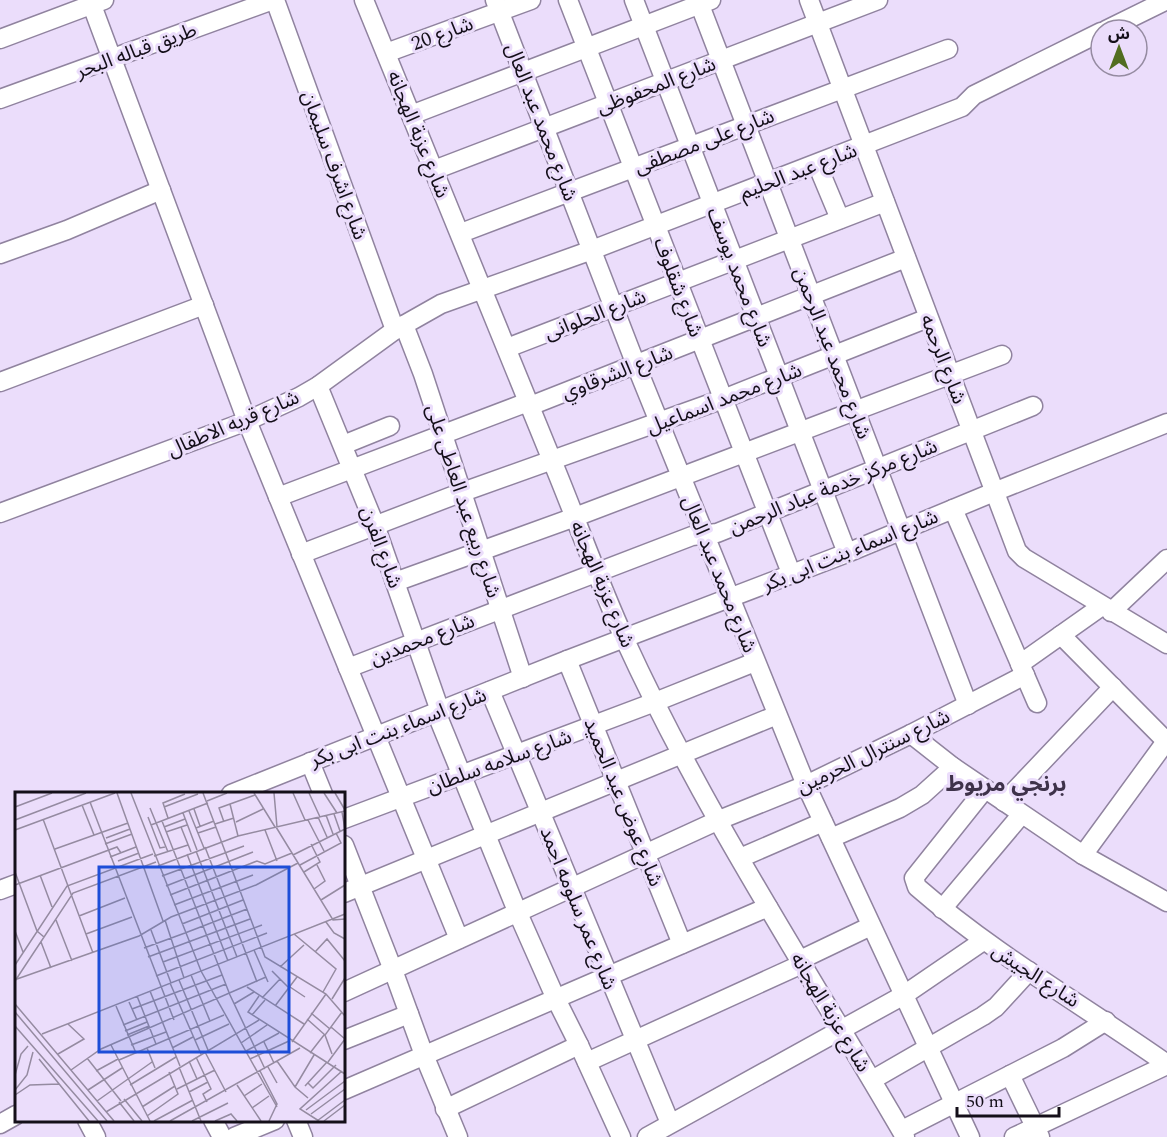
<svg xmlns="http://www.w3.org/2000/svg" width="1167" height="1137" font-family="Spectral,'Noto Sans Arabic',serif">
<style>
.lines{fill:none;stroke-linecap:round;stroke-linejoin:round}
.minor-casing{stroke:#90839f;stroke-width:21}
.minor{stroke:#fff;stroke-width:18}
.labels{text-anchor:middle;stroke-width:6;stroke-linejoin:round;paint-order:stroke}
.street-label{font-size:20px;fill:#140f19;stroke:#ebddfb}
.quarter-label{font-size:22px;font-weight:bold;fill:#3e324a;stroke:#ebddfb}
.inset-road{fill:none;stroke:#958ba1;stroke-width:1.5}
.view{fill:#1d4ed8;fill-opacity:0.15;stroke:#1d4ed8;stroke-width:3}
.inset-edge{fill:none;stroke:#140f19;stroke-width:3}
</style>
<rect width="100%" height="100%" fill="#ebddfb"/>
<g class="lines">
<g class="minor-casing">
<g id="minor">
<polyline points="90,0 247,421 459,939"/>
<polyline points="275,0 395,330"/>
<path d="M364 0C427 153 488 305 551 458 576 518 598 581 625 640 704 813 810 973 905 1137"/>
<polyline points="495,0 636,365 806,785 970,1137"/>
<polyline points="568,0 791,573"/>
<polyline points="634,0 847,553"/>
<polyline points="698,0 968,705"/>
<polyline points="809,0 1017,551 1024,558 1167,644"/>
<polyline points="1106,30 1167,0"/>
<polyline points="0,39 104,0"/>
<polyline points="386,53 531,0"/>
<polyline points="0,99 273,0"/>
<polyline points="411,115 711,0"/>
<polyline points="817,164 840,219"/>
<polyline points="434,170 878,0"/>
<polyline points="461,233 948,49"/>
<polyline points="0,254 67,230 161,190"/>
<polyline points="404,325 423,374 523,678"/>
<polyline points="507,348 885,202"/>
<polyline points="0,382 204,305"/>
<polyline points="318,386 375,525 440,711"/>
<polyline points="530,406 906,258"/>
<polyline points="343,445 390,426"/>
<polyline points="278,497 528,402"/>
<polyline points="953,509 1037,703"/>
<polyline points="0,513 247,421 299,397 318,386 395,330 441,304 592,250 962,107 974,95 1101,32"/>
<polyline points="301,554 460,493 723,399 928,318"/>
<polyline points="395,582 575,517 1002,355"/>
<polyline points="1111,612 1167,559"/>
<polyline points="1061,635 1166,741"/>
<polyline points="567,660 682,944"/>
<polyline points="1020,664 1102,606"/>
<polyline points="348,668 692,536 717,533 1033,406"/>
<polyline points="490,691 670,1123"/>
<polyline points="436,712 517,911 556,999 579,1045 621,1137"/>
<polyline points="911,734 953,767 1083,855 1167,902"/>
<polyline points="310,762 323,794"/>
<path d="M985 789 914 878 917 887C994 954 1083 1005 1167 1064"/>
<polyline points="231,794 567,660 847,553 994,492 1167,423"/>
<polyline points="1004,802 1113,687"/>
<polyline points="344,819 655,702 755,662"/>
<polyline points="831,838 900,808 922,795 953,767"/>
<polyline points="344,845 393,970 424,1055 458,1137"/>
<polyline points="1083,855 1167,740"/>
<polyline points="740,858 823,822"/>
<polyline points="0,890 16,884"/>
<polyline points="344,893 777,715"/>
<polyline points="942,909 1021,815"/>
<polyline points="800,960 871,926"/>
<polyline points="344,992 719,820 806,785 911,734 1025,675"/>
<polyline points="344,1040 409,1014"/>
<polyline points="587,1062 802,964"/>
<polyline points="1010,1075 1040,1137"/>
<polyline points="872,1080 983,1016 996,1007 1029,971"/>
<polyline points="344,1090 768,907"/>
<polyline points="445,1109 579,1045"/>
<polyline points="87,1120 96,1137"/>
<polyline points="213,1120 222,1137"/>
<polyline points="296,1120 303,1137"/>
<polyline points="0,1124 16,1115"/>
<polyline points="902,1130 1063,1048 1106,1021"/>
<polyline points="234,1137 275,1120"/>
<polyline points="647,1137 904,995 983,941"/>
<polyline points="1014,1137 1167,1065"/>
</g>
</g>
<use href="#minor" class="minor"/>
</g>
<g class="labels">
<g class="street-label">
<text transform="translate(442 33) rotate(-20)" y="7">شارع 20</text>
<text transform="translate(136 50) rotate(-20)" y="7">طريق قباله البحر</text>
<text transform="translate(656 85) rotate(-21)" y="7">شارع المحفوظى</text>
<text transform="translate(542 122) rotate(69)" y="7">شارع محمد عبد العال</text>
<text transform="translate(419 134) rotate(68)" y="7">شارع عزبة الهجانه</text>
<text transform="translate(704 141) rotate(-21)" y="7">شارع على مصطفى</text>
<text transform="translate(335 165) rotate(70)" y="7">شارع اشرف سليمان</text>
<text transform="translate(798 171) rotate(-21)" y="7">شارع عبد الحليم</text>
<text transform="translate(740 277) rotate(69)" y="7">شارع محمد يوسف</text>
<text transform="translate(679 287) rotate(69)" y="7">شارع شقلوف</text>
<text transform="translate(595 314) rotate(-21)" y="7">شارع الحلوانى</text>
<text transform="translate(833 353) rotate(69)" y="7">شارع محمد عبد الرحمن</text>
<text transform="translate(944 359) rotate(69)" y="7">شارع الرحمه</text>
<text transform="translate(617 372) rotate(-21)" y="7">شارع الشرقاوي</text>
<text transform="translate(724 398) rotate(-21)" y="7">شارع محمد اسماعيل</text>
<text transform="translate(233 423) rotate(-23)" y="7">شارع قريه الاطفال</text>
<text transform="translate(833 486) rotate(-22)" y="7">شارع مركز خدمة عباد الرحمن</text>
<text transform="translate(464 501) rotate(72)" y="7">شارع ربيع عبد العاطى على</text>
<text transform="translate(382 547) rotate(70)" y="7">شارع الفرن</text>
<text transform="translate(850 550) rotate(-22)" y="7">شارع اسماء بنت ابى بكر</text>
<text transform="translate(720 574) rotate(68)" y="7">شارع محمد عبد العال</text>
<text transform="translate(603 584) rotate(67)" y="7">شارع عزبة الهجانه</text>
<text transform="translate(422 639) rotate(-21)" y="7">شارع محمدين</text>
<text transform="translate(398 727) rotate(-21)" y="7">شارع اسماء بنت ابى بكر</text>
<text transform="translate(873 751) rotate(-26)" y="7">شارع سنترال الحرمين</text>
<text transform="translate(499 761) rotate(-20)" y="7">شارع سلامه سلطان</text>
<text transform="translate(624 802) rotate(68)" y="7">شارع عوض عبد الحميد</text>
<text transform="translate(579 908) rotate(68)" y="7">شارع عمر سلومه احمد</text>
<text transform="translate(1036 975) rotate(33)" y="7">شارع الجيش</text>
<text transform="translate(831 1012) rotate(59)" y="7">شارع عزبة الهجانه</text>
</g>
<g class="quarter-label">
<text x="1006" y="791">برنجي مريوط</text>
</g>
</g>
<g transform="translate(15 792)">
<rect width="330" height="330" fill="#ebddfb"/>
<path class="inset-road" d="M102 1 148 129M116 1 186 179 262 315M188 1 250 165 311 202 330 224M239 1 260 35M259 1 262 35M278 1 290 28M294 1 305 25M309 1 322 21M320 1 330 18M192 9 212 1M75 10 159 228M215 12 223 44M67 13 79 43M0 15 37 1M149 15 183 2M135 16 153 60M179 17 185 34M174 19 189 56M168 21 182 58M319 22 325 39M311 23 318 42M133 25 145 56 150 55M303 25 312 45M153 26 148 11 170 2M28 27 78 161M0 28 71 1M293 28 309 59M147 29 215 203 250 277M209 30 204 16 240 3M221 30 248 17M200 32 219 26M136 33 193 11M149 35 170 27M166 35 176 60M261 35 318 128 330 127M181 36 199 29M0 38 100 1M250 38 262 69M151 40 172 33M183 41 201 35M91 46 115 37M90 52 117 42M190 55 242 190M40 57 113 31M181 59 222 165M172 62 213 169M278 63 330 37 327 20M139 64 173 53M95 65 121 55M103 69 124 61M285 73 326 51 321 41M143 74 223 44 330 19M0 80 22 139 29 145M289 80 305 70 296 52M25 83 37 115M147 84 229 54M0 93 102 55 106 61M151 94 238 60M299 97 310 89 302 73M155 103 242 69 250 72 277 61M306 108 330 93M159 113 238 83M64 124 110 106M41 128 57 169M150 128 169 186M311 130 319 141 330 147M167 132 228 108M136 138 156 191M0 139 8 160M170 141 232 117M71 142 117 125M279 142 321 177 308 200M26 150 36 176M129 156 170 141M239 158 253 190M300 160 312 147 330 169M133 165 235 127M148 170 247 133M0 173 52 94 138 62M265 175 289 153M257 179 274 196M176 183 195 229M141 184 252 141M2 187 124 144 156 125 241 93 283 71M164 188 193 258M0 189 58 101 141 70M155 191 186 262M232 195 289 232M275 195 290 205M135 199 165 274M122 204 141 252M244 204 233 220 330 282M247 206 265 187M317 207 330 186M114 210 122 228M0 212 99 329M219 212 239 200M101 214 121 261M260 214 282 185M117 217 207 183M0 220 92 329M296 221 315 237M237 223 250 208M292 227 310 243M108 233 211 192M0 234 83 329M316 235 330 247M110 239 132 230M27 242 330 122M112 243 134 234M180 248 214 232M249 250 259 271M277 250 311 202M226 251 252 233M96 253 135 329M116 253 151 240M132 256 140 276M157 256 178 245M231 259 264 241M190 260 211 300M295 261 309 243M43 262 69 247 53 232M317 262 310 243 327 220M181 265 196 297 188 302 192 310M72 266 106 309M24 267 74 329M235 267 274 249M104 268 209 223M174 269 182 287M262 269 280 295 293 306M313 270 330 247M164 275 186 329M253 275 262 291M56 278 86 257 251 185M81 279 103 267M245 279 262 312 254 329M0 283 6 262 13 254M293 291 298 296 321 273M115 293 161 265M222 293 246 329M290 294 312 270M280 295 299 263M162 297 200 278M0 298 12 283 18 260M73 298 107 276M174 300 193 290M0 303 15 293 44 292M229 304 247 292M109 307 127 329M82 309 137 270M104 310 119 329M127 315 160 294M237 316 254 304M291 318 330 289M91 320 244 228M296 322 330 297M132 324 163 302 154 280M139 329 178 308M155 329 285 256M177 329 213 311M200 329 216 322 222 329M302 329 330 308M304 329 285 317 327 279M309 329 330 313"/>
<path class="view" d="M84 75H274V260H84Z"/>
<rect width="330" height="330" class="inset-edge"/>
</g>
<g transform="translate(1119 48)"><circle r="28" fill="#ebddfb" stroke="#958ba1" stroke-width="1.5"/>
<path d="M0-4.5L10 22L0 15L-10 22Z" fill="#516d20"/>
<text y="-9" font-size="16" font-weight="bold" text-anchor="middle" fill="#140f19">ش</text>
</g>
<path d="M957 1107v9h102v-9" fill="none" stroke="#140f19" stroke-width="3"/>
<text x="966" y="1107" font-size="18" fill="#140f19" stroke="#ebddfb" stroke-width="4.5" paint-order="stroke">50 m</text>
</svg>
